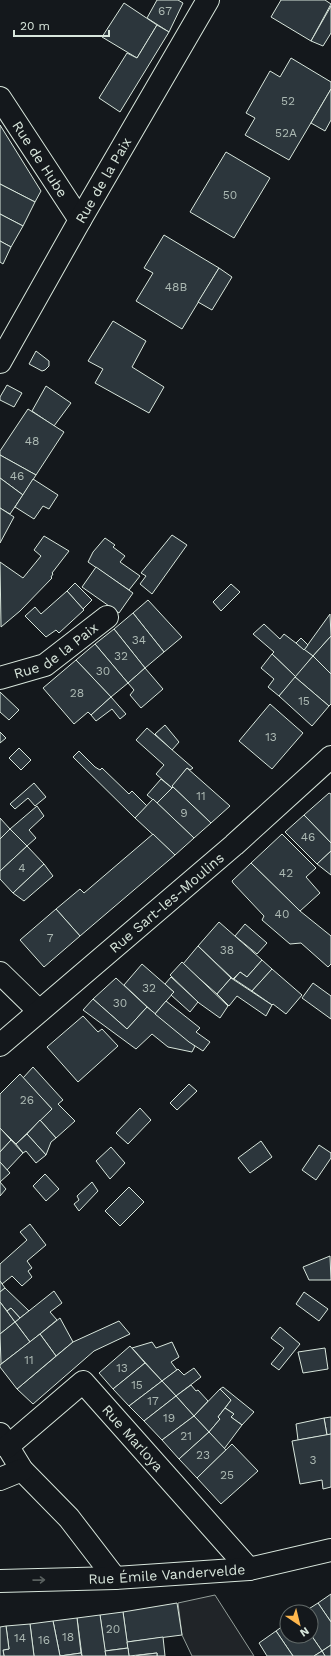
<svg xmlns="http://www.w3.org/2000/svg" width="331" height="1656" font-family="'Work Sans',sans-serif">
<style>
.green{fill:#202428;stroke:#939e99}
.building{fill:#2c363c;stroke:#d8e6dc}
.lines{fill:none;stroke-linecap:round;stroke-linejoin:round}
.minor-casing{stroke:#d8e6dc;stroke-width:24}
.minor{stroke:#14181c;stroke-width:22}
.oneway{stroke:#59605f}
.labels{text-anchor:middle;stroke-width:3;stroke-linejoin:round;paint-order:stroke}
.number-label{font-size:12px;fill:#adbab4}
.street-label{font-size:14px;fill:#d8e6dc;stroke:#14181c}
</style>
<rect width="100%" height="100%" fill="#14181c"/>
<polygon class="green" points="215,1595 254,1656 192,1656 182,1635 178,1603"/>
<g class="building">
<polygon points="157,0 178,0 183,3 169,32 147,18"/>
<polygon points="281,0 325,0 331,4 311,41 271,17"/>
<polygon points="124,3 157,25 137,58 102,37"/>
<polygon points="331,6 331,33 323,46 311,41"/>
<polygon points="157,25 169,32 120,112 99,98 127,53 137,58"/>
<polygon points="291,58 331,82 331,89 289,160 245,135 255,118 246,113 270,71 280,77"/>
<polygon points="331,89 331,120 325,131 311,123"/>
<polygon points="0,125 41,191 35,202 0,184"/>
<polygon points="226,152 270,178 234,238 190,212"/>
<polygon points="0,184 35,202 23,226 0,214"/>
<polygon points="0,214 23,226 11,247 0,241"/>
<polygon points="164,235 219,268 182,329 136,301 153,273 144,268"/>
<polygon points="0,241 11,247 3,264 0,262"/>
<polygon points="219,268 232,277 212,310 198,302"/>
<polygon points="113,321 146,341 132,367 164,387 149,413 95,383 103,369 88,361"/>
<polygon points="36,351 49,361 49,366 45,370 42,371 29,364"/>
<polygon points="7,385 22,393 14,407 0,400 0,397"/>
<polygon points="46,386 71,403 54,426 32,411"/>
<polygon points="28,409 64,432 36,475 0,455 0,451"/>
<polygon points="0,455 36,475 23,495 0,478"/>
<polygon points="0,478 23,495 10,514 0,508"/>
<polygon points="33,479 58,495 49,509 43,506 34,519 15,507"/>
<polygon points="0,508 14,517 0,543"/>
<polygon points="172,535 187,545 152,594 140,584 146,576 141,573"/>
<polygon points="44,536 69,551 52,573 53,574 51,577 52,578 20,611 1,627 0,562 23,578 41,556 34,550"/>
<polygon points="105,538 115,545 113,547 125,556 120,562 140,576 129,590 88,562 93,552"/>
<polygon points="96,567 133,593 119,613 82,587"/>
<polygon points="75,583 92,600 83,609 67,591"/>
<polygon points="231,584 240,592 221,611 213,602"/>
<polygon points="67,591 84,610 59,633 56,630 46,637 25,616 35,607 41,614"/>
<polygon points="148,600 182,637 164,652 133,613"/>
<polygon points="133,613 164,652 145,668 114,629"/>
<polygon points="330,614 331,636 313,656 304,650"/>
<polygon points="264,624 280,639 284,634 313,656 296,677 272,654 274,652 253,634"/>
<polygon points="114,629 145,668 128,683 95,644"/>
<polygon points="331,636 331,674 313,656"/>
<polygon points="301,638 308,645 304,650 296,643"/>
<polygon points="95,644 128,683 111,697 76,660"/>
<polygon points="272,654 296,677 279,696 268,687 274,679 261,668"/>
<polygon points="313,656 331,674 331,704 329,706 295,677"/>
<polygon points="76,660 111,697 91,715 88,712 74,724 43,688"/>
<polygon points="145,668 163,689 141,708 130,695 134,690 128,683"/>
<polygon points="295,677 329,706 312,726 279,696"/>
<polygon points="0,692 19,710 9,720 0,712"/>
<polygon points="111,697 126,714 120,719 112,709 96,721 91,715"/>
<polygon points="270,704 303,733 272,769 239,741"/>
<polygon points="165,725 179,742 172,750 155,734"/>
<polygon points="147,728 193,768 190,770 187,768 172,788 156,774 164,765 136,740"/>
<polygon points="0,732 6,738 0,743"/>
<polygon points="19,748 31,760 21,770 9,758"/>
<polygon points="79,751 95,767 100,770 102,768 129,794 132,791 147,806 135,818 73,757"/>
<polygon points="187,768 230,806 211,823 172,786"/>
<polygon points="161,779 172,788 157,803 147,795"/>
<polygon points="34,783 46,797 35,806 28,798 15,809 10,804"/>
<polygon points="173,787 211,823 194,838 157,803"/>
<polygon points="329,793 331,794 331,843 304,815"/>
<polygon points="153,799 194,838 175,855 135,818"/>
<polygon points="37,806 44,816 29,830 36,838 27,846 10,829"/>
<polygon points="304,815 331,843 331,851 317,864 285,832"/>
<polygon points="0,818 10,829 0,839"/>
<polygon points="10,829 27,846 0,871 0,839"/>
<polygon points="153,834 175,855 80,936 56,909 80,889 84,893"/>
<polygon points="282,834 316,868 306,877 320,893 300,911 251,863"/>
<polygon points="27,846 44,864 13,893 0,879 0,871"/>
<polygon points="331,851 331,875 317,864"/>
<polygon points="251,863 300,911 331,936 331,964 328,967 301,943 290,944 262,920 264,916 233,883 232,881"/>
<polygon points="44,864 53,876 24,901 13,893"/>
<polygon points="56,909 80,936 44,967 20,940"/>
<polygon points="219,922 262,960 247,977 240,972 233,979 198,946"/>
<polygon points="245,924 267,943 257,954 235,936"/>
<polygon points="198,946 231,978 217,994 183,964"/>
<polygon points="262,960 272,969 252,991 234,979 240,972 247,977"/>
<polygon points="182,962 228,1006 220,1018 199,1003 170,975"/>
<polygon points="142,964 174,992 155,1014 124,985"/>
<polygon points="272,969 302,995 286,1014 273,1004 272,1005 252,991"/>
<polygon points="171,977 198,1002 190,1012 171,995 174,992 165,984"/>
<polygon points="116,978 147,1007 127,1029 93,999"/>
<polygon points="231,978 272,1005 266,1016 237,996 229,1006 217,994"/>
<polygon points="313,983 331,996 331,1019 302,998"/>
<polygon points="93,999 127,1029 147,1007 195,1046 192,1052 168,1047 152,1034 136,1049 83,1010"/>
<polygon points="166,1001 200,1028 196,1032 210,1042 203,1051 189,1042 155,1014"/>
<polygon points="83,1016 98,1032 102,1029 118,1046 78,1082 47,1047"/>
<polygon points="33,1067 63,1100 58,1104 75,1121 56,1138 40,1120 52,1109 23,1078"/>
<polygon points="20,1074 52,1109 16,1144 0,1128 0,1094"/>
<polygon points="189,1084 197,1091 177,1110 170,1103"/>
<polygon points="140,1108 151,1120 128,1144 116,1133"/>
<polygon points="40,1120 56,1138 51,1142 46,1155 27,1134"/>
<polygon points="0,1128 11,1140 0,1152"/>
<polygon points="27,1134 46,1155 36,1163 26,1151 23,1153 16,1144"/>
<polygon points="11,1140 23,1153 7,1170 0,1162 0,1152"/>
<polygon points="261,1141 272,1157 250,1173 238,1158"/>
<polygon points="319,1145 331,1153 331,1158 316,1180 302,1170"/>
<polygon points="111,1147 125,1163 110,1179 96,1161"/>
<polygon points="0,1162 10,1173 0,1182"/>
<polygon points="45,1174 59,1189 46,1201 33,1186"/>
<polygon points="0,1182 6,1189 0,1196"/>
<polygon points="92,1182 98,1191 79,1211 74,1204 79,1200 77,1196"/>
<polygon points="129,1187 144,1202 120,1226 105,1211"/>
<polygon points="30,1224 46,1245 27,1261 32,1268 28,1271 32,1277 22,1286 12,1276 2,1284 0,1281 0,1264 27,1240 20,1232"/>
<polygon points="330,1256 331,1280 309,1280 303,1267"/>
<polygon points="0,1281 5,1288 0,1292"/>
<polygon points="5,1288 29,1311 20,1318 11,1308 7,1311 0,1302 0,1292"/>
<polygon points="54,1291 62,1303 50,1312 57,1320 30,1342 15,1322"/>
<polygon points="304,1292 328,1309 319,1321 296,1304"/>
<polygon points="0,1302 15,1322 0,1334"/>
<polygon points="11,1308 20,1318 15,1322 7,1311"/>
<polygon points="60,1318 73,1342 56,1356 40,1334"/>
<polygon points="119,1321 130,1334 94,1351 33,1404 17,1389 73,1342"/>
<polygon points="15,1322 30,1342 1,1364 0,1334"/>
<polygon points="280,1327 300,1344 279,1370 271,1364 284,1348 271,1338"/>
<polygon points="40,1334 56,1356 17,1389 0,1367 0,1365"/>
<polygon points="152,1342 156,1348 172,1342 179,1357 171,1362 177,1370 162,1381 132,1348"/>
<polygon points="130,1346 145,1363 113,1389 99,1373"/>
<polygon points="325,1348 328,1369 303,1373 298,1352"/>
<polygon points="145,1363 162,1381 129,1406 113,1389"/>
<polygon points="194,1368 201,1377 176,1396 162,1381 178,1369 184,1375"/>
<polygon points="162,1381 176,1396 144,1421 129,1406"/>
<polygon points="191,1385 196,1391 198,1390 208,1401 194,1416 176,1396"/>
<polygon points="223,1387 254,1412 242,1425 231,1417 234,1414 225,1408 231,1400 220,1389"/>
<polygon points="220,1389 231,1400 218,1417 220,1419 209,1432 194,1416"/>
<polygon points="176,1396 194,1416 162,1440 144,1421"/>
<polygon points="225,1408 234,1414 231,1417 242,1425 224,1449 209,1432 220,1419 218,1417"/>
<polygon points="194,1416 209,1432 179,1459 162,1440"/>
<polygon points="331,1417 331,1434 327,1435 324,1418"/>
<polygon points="324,1418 327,1435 298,1440 296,1424"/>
<polygon points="209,1432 226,1450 197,1478 179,1459"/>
<polygon points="331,1434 331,1487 323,1489 322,1480 300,1484 292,1441"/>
<polygon points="232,1444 258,1471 221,1504 197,1478"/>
<polygon points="331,1594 331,1622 318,1603"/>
<polygon points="177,1603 182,1635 127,1642 123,1612"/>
<polygon points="318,1603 331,1622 331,1645 322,1651 311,1635 311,1612 304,1612"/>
<polygon points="123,1612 128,1648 105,1651 100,1615"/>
<polygon points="100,1615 106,1656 82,1656 77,1618"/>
<polygon points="77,1618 81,1653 60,1656 53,1621"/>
<polygon points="53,1621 60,1656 34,1656 30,1624"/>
<polygon points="287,1623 287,1636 311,1636 311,1635 322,1651 314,1656 293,1656 276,1631"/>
<polygon points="30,1624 34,1656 4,1656 3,1650 9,1649 6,1626"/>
<polygon points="6,1626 9,1649 3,1650 4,1656 0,1656 0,1627"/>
<polygon points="276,1631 293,1656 267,1656 259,1643"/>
<polygon points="163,1637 165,1656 157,1656 157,1653 129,1656 127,1642"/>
<polygon points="331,1645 331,1656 325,1656 322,1651"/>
<polygon points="128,1648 129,1656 106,1656 105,1651"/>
<polygon points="322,1651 325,1656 314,1656"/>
<polygon points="81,1653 82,1656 60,1656"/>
<polygon points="157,1653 157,1656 136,1656 140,1655"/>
</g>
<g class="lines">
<g class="minor-casing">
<g id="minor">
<path id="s1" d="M0 98 80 220"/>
<path id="s2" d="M0 362 80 220 208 0"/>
<path id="s3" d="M0 678 45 665 107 617"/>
<polyline points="0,973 39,1011"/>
<path id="s4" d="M0 1045 234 845 331 757"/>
<polyline points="0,1434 22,1470 69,1518 115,1578"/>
<path id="s5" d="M7 1447 83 1382 249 1569"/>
<polyline points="0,1479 22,1470"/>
<path id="s6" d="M0 1581 115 1578 249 1569 331 1550"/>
</g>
</g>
<use href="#minor" class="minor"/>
</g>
<defs><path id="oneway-shaft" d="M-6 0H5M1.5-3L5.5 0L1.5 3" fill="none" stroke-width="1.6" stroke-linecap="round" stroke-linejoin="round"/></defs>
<use class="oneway" href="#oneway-shaft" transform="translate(39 1580) rotate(-1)"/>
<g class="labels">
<g class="number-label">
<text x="165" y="15">67</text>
<text x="288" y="105">52</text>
<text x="286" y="137">52A</text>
<text x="230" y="199">50</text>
<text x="176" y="291">48B</text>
<text x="32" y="445">48</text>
<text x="17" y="480">46</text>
<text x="139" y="644">34</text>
<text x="121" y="660">32</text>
<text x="103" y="675">30</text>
<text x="77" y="697">28</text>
<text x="304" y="705">15</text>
<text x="271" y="741">13</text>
<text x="201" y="800">11</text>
<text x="184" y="817">9</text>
<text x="308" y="841">46</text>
<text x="22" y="872">4</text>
<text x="286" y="877">42</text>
<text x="282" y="918">40</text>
<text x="50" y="942">7</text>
<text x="227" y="954">38</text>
<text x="149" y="992">32</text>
<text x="120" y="1007">30</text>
<text x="27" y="1104">26</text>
<text x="29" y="1364">11</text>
<text x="122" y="1372">13</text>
<text x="137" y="1389">15</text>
<text x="153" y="1405">17</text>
<text x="169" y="1422">19</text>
<text x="186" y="1440">21</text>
<text x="203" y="1459">23</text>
<text x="313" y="1464">3</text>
<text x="227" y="1479">25</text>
<text x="113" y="1633">20</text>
<text x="68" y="1641">18</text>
<text x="20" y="1642">14</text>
<text x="44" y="1644">16</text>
</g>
<g class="street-label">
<text dy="5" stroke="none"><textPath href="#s1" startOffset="73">Rue de Hube</textPath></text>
<text dy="5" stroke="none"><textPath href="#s2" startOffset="209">Rue de la Paix</textPath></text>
<text dy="5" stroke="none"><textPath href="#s3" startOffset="63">Rue de la Paix</textPath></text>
<text dy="5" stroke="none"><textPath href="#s4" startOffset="219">Rue Sart-les-Moulins</textPath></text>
<text dy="5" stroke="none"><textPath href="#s5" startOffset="175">Rue Marloya</textPath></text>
<text dy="5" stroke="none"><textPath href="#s6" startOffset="167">Rue Émile Vandervelde</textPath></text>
</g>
</g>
<g transform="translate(299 1624) rotate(145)"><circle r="19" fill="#14181c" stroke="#626a69"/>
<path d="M0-3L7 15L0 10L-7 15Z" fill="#ffb74d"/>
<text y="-6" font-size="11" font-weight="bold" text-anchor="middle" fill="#d8e6dc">N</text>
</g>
<path d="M14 30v6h95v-6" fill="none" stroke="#d8e6dc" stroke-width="2"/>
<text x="20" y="30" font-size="12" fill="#d8e6dc" stroke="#14181c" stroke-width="3" paint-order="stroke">20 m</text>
</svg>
